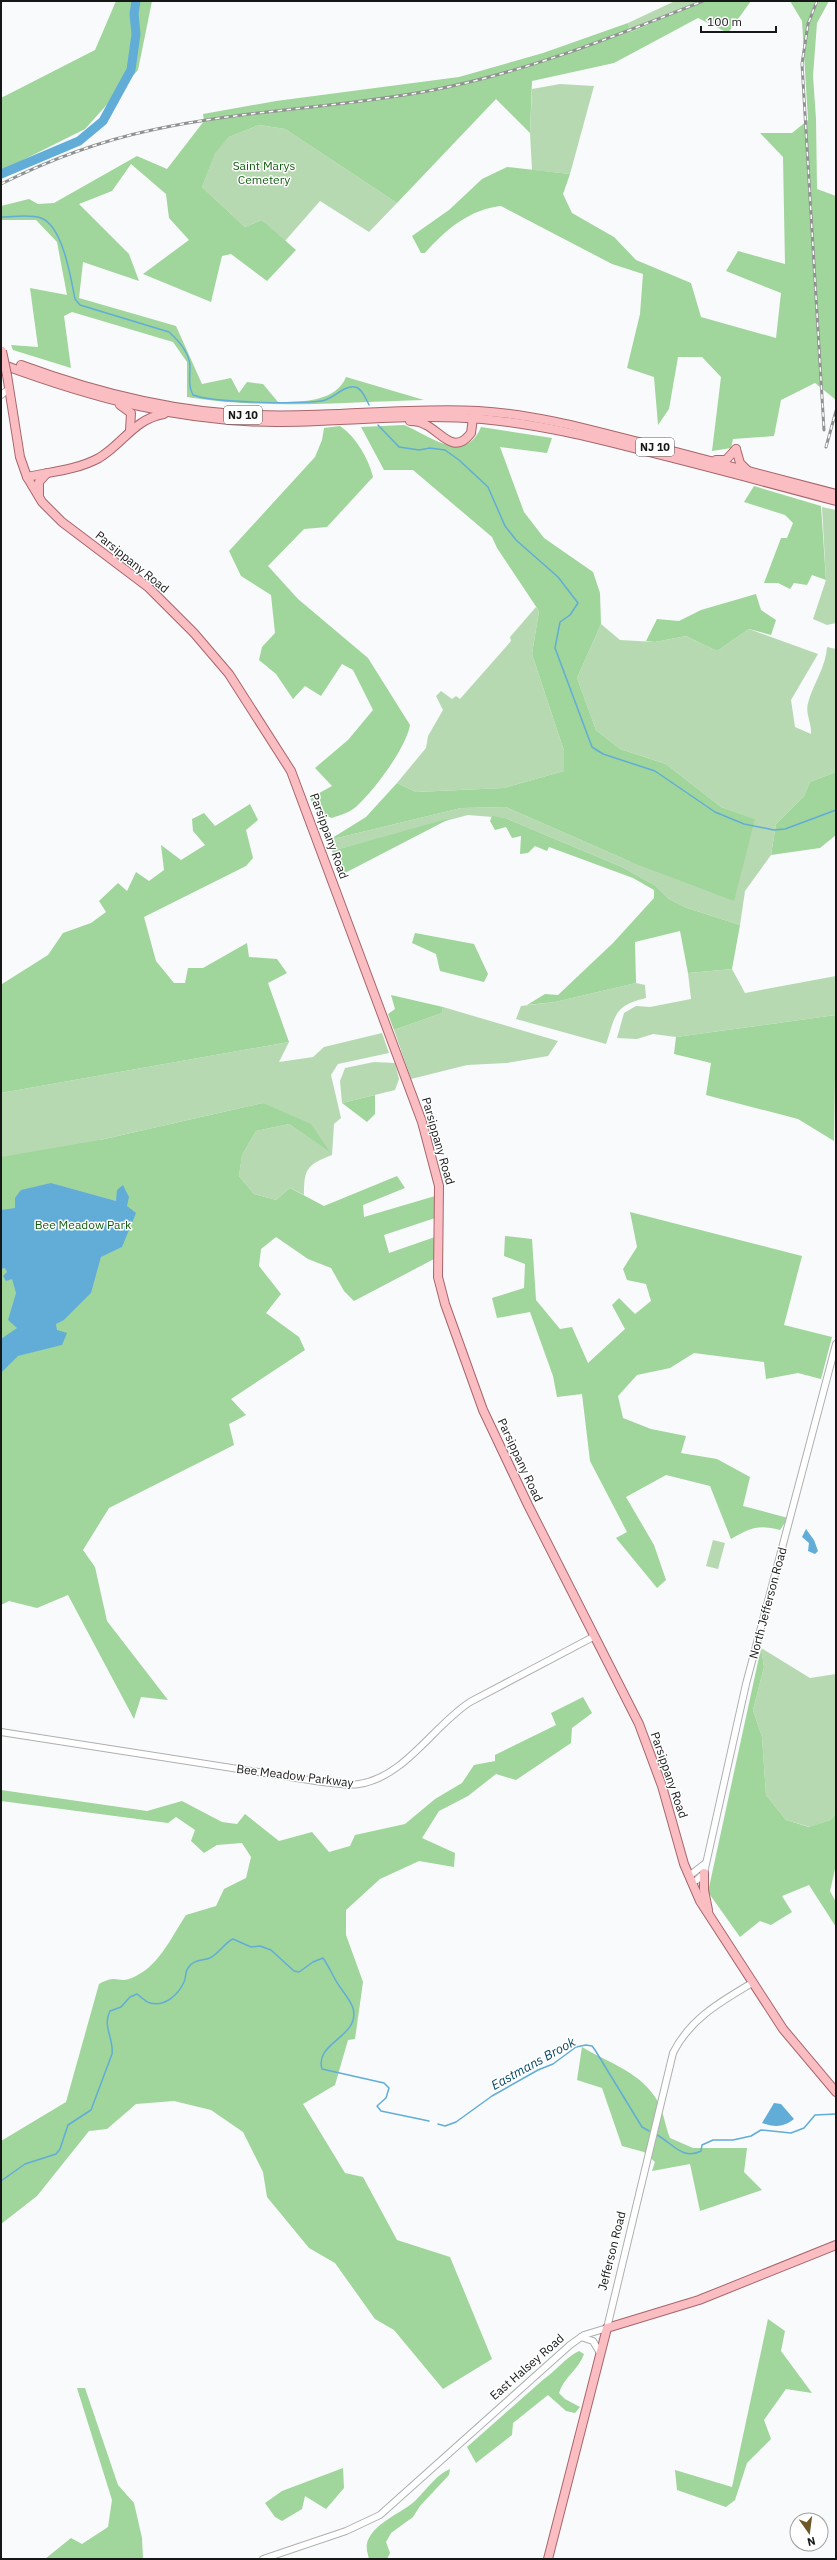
<svg xmlns="http://www.w3.org/2000/svg" width="837" height="2560" font-family="'IBM Plex Sans',sans-serif">
<style>
.green{fill:#b6d9b2}
.forest{fill:#a0d59b}
.water{fill:#61add8}
.lines{fill:none;stroke-linecap:round;stroke-linejoin:round}
.stream{stroke:#61add8;stroke-width:1.5}
.river{stroke:#61add8;stroke-width:9}
.minor-casing{stroke:#adafb0;stroke-width:8}
.major-casing{stroke:#a8666c;stroke-width:10}
.minor{stroke:#fff;stroke-width:6}
.major{stroke:#fabdc2;stroke-width:8}
.rail-casing{stroke:#909292;stroke-width:3}
.rail{stroke:#fff;stroke-width:1.5;stroke-dasharray:4.5;stroke-linecap:butt}
.major-bridge-casing{stroke:#a8666c;stroke-width:10;stroke-linecap:butt}
.major-bridge{stroke:#fabdc2;stroke-width:8}
.labels{text-anchor:middle;stroke-width:3;stroke-linejoin:round;paint-order:stroke}
.shield{fill:#fff;stroke:#5c5d5d;stroke-width:1}
.shield-label{font-size:11px;font-weight:bold;fill:#161717}
.park-label{font-size:12px;fill:#115b0e;stroke:#fff}
.street-label{font-size:12px;fill:#161717;stroke:#fff}
.water-label{font-size:13px;font-style:italic;fill:#074865;stroke:#fff}
</style>
<rect width="100%" height="100%" fill="#f8fafb"/>
<g class="green">
<polygon points="675,1 703,1 631,32 628,23"/>
<polygon points="560,84 594,86 570,174 532,170 530,133 532,89"/>
<polygon points="259,125 285,129 397,203 369,232 320,201 285,241 262,220 245,227 202,187 215,152 229,137"/>
<polygon points="822,507 836,510 836,623 827,625 813,619 826,580"/>
<polygon points="536,607 539,611 532,654 564,751 564,771 504,788 416,792 397,783 426,748 428,736 443,710 436,696 441,691 452,699 456,696 460,699 511,641 510,637"/>
<path d="M601 624 620 640 655 642 686 636 717 651 749 629 818 654 791 700 795 727 811 734C812 723 805 714 808 703 813 684 826 667 827 647L836 649V772L810 782 804 796 776 824 771 855 745 891 740 925 687 908 669 899 656 886 622 867 505 818 468 815 332 851 329 840 461 808 506 807 631 862 754 819 721 807 666 764 620 749 596 730 577 678Z"/>
<polygon points="732,969 745,993 836,976 836,1015 676,1037 653,1034 637,1039 617,1038 624,1013 636,1006 650,1007 691,999 688,973"/>
<path d="M636 983 645 985 646 998C614 1006 616 1014 606 1044L516 1019 521 1006 555 1002Z"/>
<polygon points="443,1007 558,1041 548,1056 507,1063 467,1065 411,1079 394,1030 442,1013"/>
<path d="M382 1033 389 1053 338 1064 331 1075 341 1118 334 1124 332 1155C307 1165 304 1168 304 1195L290 1188 276 1200 254 1194 239 1176 242 1155 256 1131 289 1124 329 1151 263 1103 100 1140 197 1193 1 1449V1093L289 1042 279 1062 313 1057 324 1047Z"/>
<polygon points="374,1062 395,1063 399,1079 395,1090 342,1103 340,1081 345,1068"/>
<polygon points="713,1540 725,1543 718,1569 706,1566"/>
<polygon points="761,1648 810,1678 836,1674 836,1814 830,1820 810,1827 786,1820 766,1795 762,1737 753,1710 764,1667"/>
</g>
<g class="forest">
<polygon points="116,1 152,1 138,70 129,80 85,129 1,171 1,98 95,50"/>
<path d="M703 1H751L728 33 698 18 614 63 532 81 530 133 496 99 397 203 285 129 259 125 229 137 215 153 202 187 245 227 262 220 296 250 267 281 231 254 222 256 211 302 143 274 189 240 169 218 166 194 131 164 112 191 79 204 129 254 139 281 83 262 79 298 176 326 202 384 231 378 239 393 247 382 263 384 278 402C301 402 336 402 346 377L424 400C346 402 265 410 187 397V362L173 342 72 312 64 316 71 368 13 350 11 345 38 347 30 288 67 295 57 242 36 220H1V206L29 199 38 204 54 203 137 156 167 169 204 121 203 114 276 101 459 77 543 53 628 23 631 32Z"/>
<path d="M790 1H829L817 23 813 76 816 119 817 189 836 196V400L815 383 781 400 774 436 733 439 731 448 712 451 721 377 702 357H678L669 409 658 425 654 377 627 368 640 314 643 274 612 264 501 206C470 209 445 230 425 253H421L412 236 449 210 482 179 507 167 570 174 563 194 572 213 614 237 636 260 691 283 701 317 776 338 781 293 726 271 738 251 785 264 783 157 760 133H792L808 120 802 21Z"/>
<path d="M404 425C429 435 465 466 481 427L552 438 547 453 500 447 524 512 544 538 593 572 600 593 601 624 577 678 596 730 620 749 666 764 721 807 755 819 734 901 631 862 506 807 461 808 329 840 366 817 397 783 416 792 504 788 564 771V751L532 654 539 611 497 548 492 537 413 470H384L361 427Z"/>
<path d="M340 426C357 438 368 458 373 477L327 527 304 529 268 566 298 599 368 658 410 725C406 748 375 789 357 806 351 812 340 815 332 818L317 813 310 798 332 786 315 768 348 740 373 710 353 670 342 664 321 696 305 686 293 699 276 674 259 660 262 647 275 633 271 595 241 576 229 551 315 457 322 440 324 428Z"/>
<polygon points="754,486 821,506 826,580 812,575 807,585 794,583 790,589 778,583 764,583 781,538 787,538 793,523 785,515 744,502"/>
<polygon points="756,594 761,610 776,620 771,635 749,629 717,651 686,636 655,642 646,641 657,619 679,621 701,610"/>
<polygon points="836,772 836,835 820,848 771,855 776,824 804,796 810,782"/>
<polygon points="250,804 258,820 246,830 253,858 246,866 144,917 156,961 174,983 185,983 188,968 203,968 247,943 249,957 277,959 287,973 268,983 289,1042 1,1093 2,984 48,955 63,933 91,923 106,912 99,901 118,883 127,891 136,872 149,881 164,870 161,845 181,860 205,845 193,831 192,819 204,813 215,826"/>
<polygon points="492,816 505,818 622,867 656,886 669,899 687,908 740,925 732,969 688,973 680,931 635,942 636,983 555,1002 527,1005 545,994 558,995 613,943 654,898 654,890 633,878 549,847 547,851 535,846 528,853 520,854 521,836 512,838 506,827 495,830 490,821"/>
<polygon points="451,818 343,874 332,851"/>
<polygon points="415,933 474,944 488,974 484,982 440,971 436,954 412,943"/>
<polygon points="391,995 443,1007 442,1013 394,1030 388,1014 395,1009"/>
<polygon points="836,1015 834,1141 798,1119 706,1095 711,1063 674,1054 676,1037"/>
<polygon points="375,1095 375,1114 367,1122 342,1103"/>
<polygon points="263,1103 311,1124 330,1152 289,1124 256,1131 242,1155 239,1176 254,1194 276,1200 290,1188 324,1206 397,1176 405,1188 363,1205 364,1217 435,1196 435,1218 384,1235 389,1253 435,1237 434,1259 354,1301 344,1291 331,1268 308,1259 276,1237 261,1249 259,1266 281,1294 266,1313 299,1337 305,1350 231,1399 246,1415 229,1424 234,1445 109,1508 83,1550 95,1567 107,1621 168,1700 141,1697 134,1719 68,1595 37,1608 9,1601 1,1605 1,1373 18,1356 62,1345 56,1324 64,1320 91,1293 101,1257 122,1247 117,1201 51,1183 15,1198 15,1208 1,1210 1,1157 100,1140"/>
<path d="M630 1212 802 1256 784 1325 832 1337 821 1379 798 1373 766 1379 764 1362 694 1353 670 1368 637 1375 618 1396 623 1418 651 1429 686 1436 681 1453 717 1459 750 1477 743 1506 788 1518 780 1530C758 1524 750 1528 731 1539L710 1486 666 1475 626 1497 654 1545 666 1580 657 1588 616 1538 627 1532 590 1461 582 1394 557 1397 553 1376 530 1312 497 1318 492 1298 524 1288 525 1264 504 1256 505 1236 532 1239 536 1300 560 1329 572 1327 588 1363 625 1329 612 1305 619 1298 635 1314 651 1301 646 1284 627 1280 623 1269 637 1247Z"/>
<polygon points="5,1268 8,1272 3,1277 12,1279 16,1293 8,1320 18,1328 1,1339 1,1269"/>
<polygon points="761,1648 764,1667 753,1710 762,1737 766,1795 786,1820 809,1827 830,1820 836,1814 836,1865 830,1891 836,1902 836,1927 809,1885 782,1896 792,1912 771,1925 760,1921 740,1937 708,1892"/>
<path d="M583 1697 592 1713 572 1728 571 1743 516 1780 496 1774 468 1796 439 1811 422 1838 455 1853 454 1867 419 1861 380 1879 346 1910V1935L363 1982 355 2039 348 2040 335 2085 303 2104 345 2173 363 2177 397 2240 450 2257 492 2359 443 2389 394 2330 375 2319 335 2263 309 2248 267 2197 263 2172 243 2132 211 2110 174 2101 136 2104 107 2129 89 2131 37 2196 1 2224V2141L66 2102 99 1984C117 1974 117 1983 129 1979 158 1969 170 1939 186 1915L216 1906 224 1889 246 1878 251 1857 242 1843 217 1845 204 1853 191 1841 195 1830 176 1817 168 1823 1 1801V1790L147 1811 182 1801 222 1822 237 1824 245 1814 279 1841 312 1832 329 1852 350 1846 355 1835 405 1824 435 1799 462 1783 474 1765 495 1761V1755L556 1725 551 1713Z"/>
<path d="M582 2047C607 2062 638 2071 655 2097 663 2107 665 2126 670 2138L693 2148H747L744 2172 762 2190 700 2211 690 2164 652 2171 655 2162 644 2152 622 2146 602 2088 577 2080Z"/>
<polygon points="768,2319 785,2331 781,2351 812,2393 786,2389 764,2420 771,2439 747,2463 735,2500 726,2507 677,2490 675,2470 732,2487"/>
<path d="M579 2351 584 2354C579 2369 564 2377 559 2393L565 2399 580 2407 575 2413 566 2411 548 2395 513 2423 512 2435 476 2463 467 2447 544 2379C557 2370 565 2358 579 2351Z"/>
<polygon points="77,2388 85,2388 118,2485 134,2503 142,2538 143,2559 45,2559 71,2538 82,2544 108,2527 112,2500"/>
<polygon points="343,2468 344,2488 326,2509 305,2496 302,2509 282,2521 275,2517 265,2503 282,2491"/>
<path d="M450 2469 449 2475 420 2506 413 2517 391 2533 386 2542 390 2553 387 2559H369C367 2551 365 2545 369 2538 378 2521 402 2513 416 2500 427 2489 436 2475 450 2469Z"/>
</g>
<g class="water">
<polygon points="51,1183 116,1201 117,1190 123,1185 129,1197 127,1206 136,1213 122,1247 101,1257 91,1293 64,1320 56,1324 57,1330 67,1333 62,1345 18,1356 1,1373 1,1339 17,1328 8,1320 16,1293 12,1279 6,1281 3,1276 7,1272 5,1268 1,1269 1,1210 15,1208 15,1198 21,1190"/>
<polygon points="806,1529 814,1540 818,1551 815,1554 808,1551 809,1543 802,1537"/>
<path d="M774 2103 781 2104 794 2119C782 2128 775 2127 762 2123Z"/>
</g>
<g class="lines">
<g class="stream">
<path d="M1 217C13 217 30 214 41 218 63 226 71 279 75 299L80 305 169 332C179 341 190 353 190 367 190 377 188 386 193 395 213 403 298 404 321 401 333 400 343 385 355 387 362 388 366 399 369 405"/>
<polyline points="378,425 399,447 419,450 430,448 445,450 459,460 488,487 505,526 516,540 558,577 578,603 570,615 560,622 555,648 592,747 603,754 655,771 715,812 744,824 774,830 785,829 836,810"/>
<polyline points="438,2124 445,2126 456,2122 492,2096 538,2070 553,2064 576,2047 586,2045 592,2046 595,2050 642,2127 649,2131"/>
<path d="M657 2135C671 2142 683 2161 701 2151L702 2145 713 2140H733L751 2136 761 2130 791 2133 804 2128 815 2115 836 2114"/>
<path d="M1 2181 25 2164 56 2154 60 2149 68 2125 91 2110 112 2054C114 2038 102 2026 110 2011L121 2007 130 1997 137 1994C141 1997 146 2002 150 2003 165 2007 178 1995 184 1982 186 1978 185 1972 188 1968 194 1959 202 1961 210 1958 220 1953 224 1943 233 1939L251 1947 260 1946 271 1950 294 1971 299 1972 313 1962 323 1958C328 1965 331 1972 335 1979 340 1989 349 1997 353 2008 361 2037 314 2042 322 2069L384 2083 389 2088 386 2098 377 2106 381 2111 429 2121"/>
</g>
<polyline class="river" points="1,174 79,141 103,121 131,70 136,34 134,14 136,1"/>
<g class="minor-casing">
<g id="minor">
<polyline points="1,395 9,389"/>
<path d="M1 1732 322 1782C335 1783 347 1786 359 1784 405 1777 433 1726 470 1702L595 1636"/>
<polyline points="689,1876 706,1863"/>
<polyline points="691,1882 697,1880 704,1873 746,1684 836,1344"/>
<polyline points="581,2337 593,2341 600,2353"/>
<path d="M263 2559 346 2531 380 2515 570 2345 584 2335 607 2328 673 2053C690 2019 720 2002 752 1983"/>
</g>
</g>
<g class="major-casing">
<g id="major">
<path d="M1 364C90 397 180 422 276 422 344 422 413 413 482 419 538 424 591 437 645 451 709 467 773 484 836 501"/>
<path d="M21 365C97 393 176 413 257 415 331 418 404 407 478 411 534 414 588 429 642 443 707 460 771 477 836 494"/>
<polyline points="7,375 20,457 27,477 42,502 62,522 148,587 194,633 229,674 291,771 422,1122 439,1186 438,1277 445,1304 483,1410 528,1505 639,1724 662,1786 684,1864 700,1901 783,2029 836,2092"/>
<polyline points="120,405 131,413 130,430"/>
<path d="M410 421C416 421 421 422 426 425 441 432 454 456 471 433L473 418"/>
<polyline points="736,449 740,463 748,471"/>
<polyline points="716,460 726,460 736,449"/>
<path d="M27 477C50 472 77 470 99 458 123 444 134 419 164 414"/>
<polyline points="39,496 39,482 47,473"/>
<polyline points="704,1873 704,1890 708,1910"/>
<polyline points="548,2559 607,2328 699,2300 836,2245"/>
</g>
</g>
<use href="#minor" class="minor"/>
<use href="#major" class="major"/>
<g class="rail-casing">
<g id="rail">
<polyline points="817,1 808,24 802,64 824,430"/>
<path d="M1 184C49 160 100 141 152 130 243 110 337 108 428 91 524 73 613 37 703 1"/>
<polyline points="826,447 836,411"/>
</g>
</g>
<use href="#rail" class="rail"/>
<g class="major-bridge-casing">
<polyline id="major-bridge" points="2,351 7,375"/>
</g>
<use href="#major-bridge" class="major-bridge"/>
</g>
<g class="labels">
<g class="shield">
<rect x="224" y="406" width="38" height="18" rx="3"/>
<rect x="636" y="438" width="38" height="18" rx="3"/>
</g>
<g class="shield-label">
<text x="243" y="419">NJ 10</text>
<text x="655" y="451">NJ 10</text>
</g>
<g class="park-label">
<text x="264" y="170">Saint Marys<tspan x="264" dy="14">Cemetery</tspan></text>
<text x="83" y="1229">Bee Meadow Park</text>
</g>
<g class="street-label">
<text transform="translate(132 562) rotate(39)" y="4">Parsippany Road</text>
<text transform="translate(329 836) rotate(70)" y="4">Parsippany Road</text>
<text transform="translate(438 1141) rotate(74)" y="4">Parsippany Road</text>
<text transform="translate(520 1460) rotate(65)" y="4">Parsippany Road</text>
<text transform="translate(768 1603) rotate(-75)" y="4">North Jefferson Road</text>
<text transform="translate(669 1775) rotate(71)" y="4">Parsippany Road</text>
<text transform="translate(295 1776) rotate(7)" y="4">Bee Meadow Parkway</text>
<text transform="translate(612 2251) rotate(-76)" y="4">Jefferson Road</text>
<text transform="translate(527 2367) rotate(-41)" y="4">East Halsey Road</text>
</g>
<g class="water-label">
<text transform="translate(533 2063) rotate(-29)" y="5">Eastmans Brook</text>
</g>
</g>
<rect width="837" height="2560" fill="none" stroke="#161717" stroke-width="4"/>
<g transform="translate(809 2532) rotate(166)"><circle r="19" fill="#ffffff" stroke="#a2a2a2"/>
<path d="M0-3L7 15L0 10L-7 15Z" fill="#6f5828"/>
<text y="-6" font-size="11" font-weight="bold" text-anchor="middle" fill="#161717">N</text>
</g>
<path d="M701 26v6h75v-6" fill="none" stroke="#161717" stroke-width="2"/>
<text x="707" y="26" font-size="12" fill="#161717" stroke="#ffffff" stroke-width="3" paint-order="stroke">100 m</text>
</svg>
